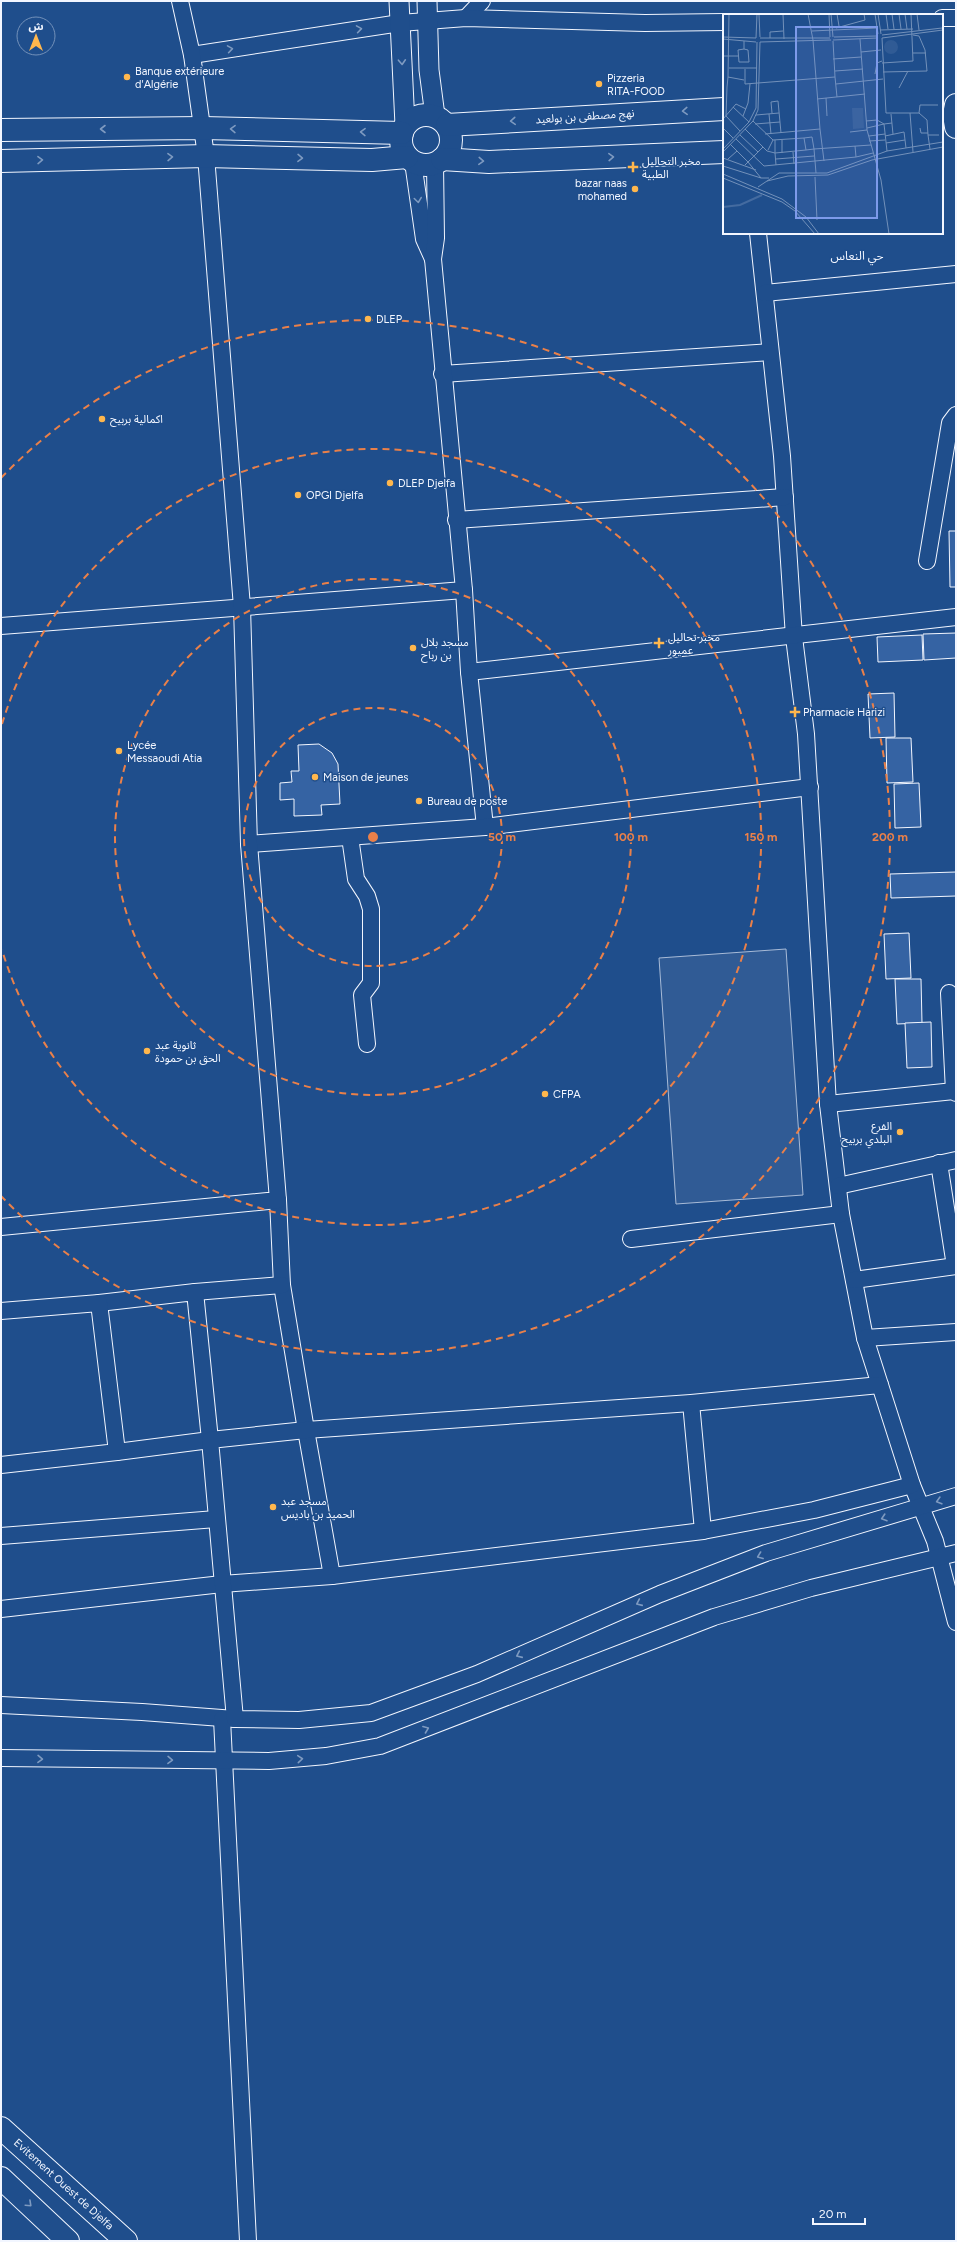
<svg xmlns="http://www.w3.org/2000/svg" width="957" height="2242" font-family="Figtree,'Noto Sans Arabic',sans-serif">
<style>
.built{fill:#305b95;stroke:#a8bbd7}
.building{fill:#3563a3;stroke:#f2f6ff}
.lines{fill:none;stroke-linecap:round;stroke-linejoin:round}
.minor-casing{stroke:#f2f6ff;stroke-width:18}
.tertiary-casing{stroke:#f2f6ff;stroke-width:21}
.secondary-casing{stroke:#f2f6ff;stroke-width:24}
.trunk-casing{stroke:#f2f6ff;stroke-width:24}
.minor{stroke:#1f4e8c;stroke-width:16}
.tertiary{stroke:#1f4e8c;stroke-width:19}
.secondary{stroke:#1f4e8c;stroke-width:22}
.trunk{stroke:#1f4e8c;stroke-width:22}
.oneway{stroke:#7e9ac0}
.ring{fill:none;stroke:#ea8049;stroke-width:2;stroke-dasharray:7 5}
.poi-dot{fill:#ffb74d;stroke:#1f4e8c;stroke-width:1.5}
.labels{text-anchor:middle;stroke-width:3;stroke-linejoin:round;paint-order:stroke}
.poi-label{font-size:11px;fill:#f2f6ff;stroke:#1f4e8c;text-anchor:start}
.street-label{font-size:11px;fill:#f2f6ff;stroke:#1f4e8c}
.neighbourhood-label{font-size:12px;fill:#f2f6ff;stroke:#1f4e8c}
.inset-river{fill:none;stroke:#446ba0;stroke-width:2}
.inset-road{fill:none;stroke:#7391ba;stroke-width:1}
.view{fill:#7d9aea;fill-opacity:0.15;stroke:#7d9aea;stroke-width:2}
.inset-edge{fill:none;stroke:#f2f6ff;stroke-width:2}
.centre{fill:#ea8049;stroke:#1f4e8c;stroke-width:2}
.ring-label{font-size:12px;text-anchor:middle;font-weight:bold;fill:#ea8049;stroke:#1f4e8c;stroke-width:3;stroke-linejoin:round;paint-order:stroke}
</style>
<rect width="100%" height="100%" fill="#1f4e8c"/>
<polygon class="built" points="786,949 803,1195 676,1204 659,958"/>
<g class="building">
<polygon points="949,531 956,531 956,587 950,587"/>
<polygon points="956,633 956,658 924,660 923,634"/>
<polygon points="922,635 923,660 878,662 877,637"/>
<polygon points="894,693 895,737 870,738 868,694"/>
<polygon points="886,738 911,738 913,782 887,783"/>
<polygon points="319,744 332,753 338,764 340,804 321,805 322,815 294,816 294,799 280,800 280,783 292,782 291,771 299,771 298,745"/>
<polygon points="919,783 921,827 895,828 894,784"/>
<polygon points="956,872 956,896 891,898 890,874"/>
<polygon points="909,933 911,978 886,979 884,934"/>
<polygon points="895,979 921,979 922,1023 897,1024"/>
<polygon points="931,1022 932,1067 907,1068 905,1023"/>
</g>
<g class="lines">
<g class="minor-casing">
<g id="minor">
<polyline points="466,18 482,1"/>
<polyline points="942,18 956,18"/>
<polyline points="192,55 400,23 466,18 645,23 724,22"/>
<polyline points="413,162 424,239 433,259"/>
<polyline points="758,233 782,456 794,637 806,734 828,1104 841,1214 865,1338 912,1485 935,1541 956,1622"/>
<polyline points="765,293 956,274"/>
<polyline points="442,374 770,352"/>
<polyline points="456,520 785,497"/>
<polyline points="927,561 950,423 956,415"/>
<polyline points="464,590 469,672 485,827"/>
<polyline points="1,626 464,590 433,259 436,238 435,164"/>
<polyline points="469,672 956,617"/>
<polyline points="350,837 356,879 367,896 371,909 371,983 362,995 367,1044"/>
<polyline points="249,844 485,827 810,787"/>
<polyline points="949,993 954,1091 956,1093"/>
<polyline points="828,1104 954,1091"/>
<polyline points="939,1163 955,1266"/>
<polyline points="838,1186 956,1160"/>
<polyline points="278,1200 282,1285 306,1430 332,1576"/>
<polyline points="1,1227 278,1200 249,844 242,607 206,156 192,55 180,1"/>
<polyline points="631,1239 841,1214"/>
<polyline points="854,1280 956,1266"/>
<polyline points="195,1292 282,1285"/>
<polyline points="99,1303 195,1292 210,1440 117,1452"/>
<polyline points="1,1311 99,1303 117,1452 1,1465"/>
<polyline points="865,1338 956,1332"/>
<polyline points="703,1531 814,1510 912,1485"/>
<polyline points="1,1536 216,1519"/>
<polyline points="1,1609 222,1584 332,1576 703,1531 691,1403"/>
<polyline points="1,1705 142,1712 235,1719 299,1720 371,1713 477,1674 660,1594 766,1553 956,1496"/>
<polyline points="222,1719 248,2241"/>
<polyline points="235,1719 210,1440 306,1430 691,1403 880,1385"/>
<polyline points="1,1758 269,1761 326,1756 380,1746 714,1617 811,1588 956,1553"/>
</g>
</g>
<g class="tertiary-casing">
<g id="tertiary">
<polyline points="399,1 405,125"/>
<polyline points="427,1 429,70 435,116"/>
</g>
</g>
<g class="secondary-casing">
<g id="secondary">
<polyline points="956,105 954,115 956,127"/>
<circle cx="426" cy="140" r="25"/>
<polyline points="447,125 724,109"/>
<polyline points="1,130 203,128 402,133"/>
<polyline points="442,159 489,162 724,152"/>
<polyline points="1,161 206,156 372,160 407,157"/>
</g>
</g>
<g class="trunk-casing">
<g id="trunk">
<polyline points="1,2128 126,2241"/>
<polyline points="1,2178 68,2241"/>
</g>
</g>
<use href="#minor" class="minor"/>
<use href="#tertiary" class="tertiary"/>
<use href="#secondary" class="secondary"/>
<use href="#trunk" class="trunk"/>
</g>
<defs><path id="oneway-chevron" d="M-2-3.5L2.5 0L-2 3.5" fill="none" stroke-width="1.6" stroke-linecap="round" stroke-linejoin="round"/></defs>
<g class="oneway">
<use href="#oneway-chevron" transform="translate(359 29) rotate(-9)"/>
<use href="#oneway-chevron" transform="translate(230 49) rotate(-9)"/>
<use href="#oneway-chevron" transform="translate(402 62) rotate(87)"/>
<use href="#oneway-chevron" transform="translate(685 111) rotate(177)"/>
<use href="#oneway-chevron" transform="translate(513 121) rotate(176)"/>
<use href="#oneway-chevron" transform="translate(103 129) rotate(180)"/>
<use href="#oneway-chevron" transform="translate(233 129) rotate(-179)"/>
<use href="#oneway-chevron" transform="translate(363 132) rotate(-179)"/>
<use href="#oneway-chevron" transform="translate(170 157) rotate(-1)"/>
<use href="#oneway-chevron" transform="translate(611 157) rotate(-2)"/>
<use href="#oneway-chevron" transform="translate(300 158) rotate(1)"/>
<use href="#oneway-chevron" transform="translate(40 160) rotate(-1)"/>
<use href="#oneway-chevron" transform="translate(481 161) rotate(3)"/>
<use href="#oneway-chevron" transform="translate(418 200) rotate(82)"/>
<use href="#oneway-chevron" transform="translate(939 1501) rotate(164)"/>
<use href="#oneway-chevron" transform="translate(884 1518) rotate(162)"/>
<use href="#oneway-chevron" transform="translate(760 1556) rotate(159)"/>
<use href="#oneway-chevron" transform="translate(639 1603) rotate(156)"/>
<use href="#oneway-chevron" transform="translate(519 1655) rotate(156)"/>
<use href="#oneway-chevron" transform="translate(426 1729) rotate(-21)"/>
<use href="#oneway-chevron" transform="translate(40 1759) rotate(1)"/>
<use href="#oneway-chevron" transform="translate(300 1759) rotate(-5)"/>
<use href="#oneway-chevron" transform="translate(170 1760) rotate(1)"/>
<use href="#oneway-chevron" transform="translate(29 2204) rotate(43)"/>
</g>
<g class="ring">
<circle cx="373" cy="837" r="129"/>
<circle cx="373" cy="837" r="258"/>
<path d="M2 724A388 388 0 1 1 2 950"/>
<path d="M1 478A517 517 0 1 1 1 1196"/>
</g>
<g class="poi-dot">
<circle cx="127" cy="77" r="4"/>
<circle cx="599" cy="84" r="4"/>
<path d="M631 161h4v4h4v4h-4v4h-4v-4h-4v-4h4z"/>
<circle cx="635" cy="189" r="4"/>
<circle cx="368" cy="319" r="4"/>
<circle cx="102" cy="419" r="4"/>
<circle cx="390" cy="483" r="4"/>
<circle cx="298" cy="495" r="4"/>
<path d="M657 637h4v4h4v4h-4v4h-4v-4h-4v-4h4z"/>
<circle cx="413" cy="648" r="4"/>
<path d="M793 706h4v4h4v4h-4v4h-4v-4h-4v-4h4z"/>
<circle cx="119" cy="751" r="4"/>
<circle cx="315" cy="777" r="4"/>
<circle cx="419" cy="801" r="4"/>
<circle cx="147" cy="1051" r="4"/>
<circle cx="545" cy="1094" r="4"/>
<circle cx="900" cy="1132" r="4"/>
<circle cx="273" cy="1507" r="4"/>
</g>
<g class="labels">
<g class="poi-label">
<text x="135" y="75">Banque extérieure<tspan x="135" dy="13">d'Algérie</tspan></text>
<text x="607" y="82">Pizzeria<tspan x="607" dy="13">RITA-FOOD</tspan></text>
<text x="642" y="165">مخبر التحاليل<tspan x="642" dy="13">الطبية</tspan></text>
<text x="627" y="187" text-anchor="end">bazar naas<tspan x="627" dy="13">mohamed</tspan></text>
<text x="376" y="323">DLEP</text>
<text x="110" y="423">اكمالية بربيح</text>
<text x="398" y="487">DLEP Djelfa</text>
<text x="306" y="499">OPGI Djelfa</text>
<text x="668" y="641">مخبر تحاليل<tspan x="668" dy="13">عميور</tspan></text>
<text x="421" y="646">مسجد بلال<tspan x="421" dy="13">بن رباح</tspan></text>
<text x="803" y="716">Pharmacie Harizi</text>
<text x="127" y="749">Lycée<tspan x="127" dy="13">Messaoudi Atia</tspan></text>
<text x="323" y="781">Maison de jeunes</text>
<text x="427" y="805">Bureau de poste</text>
<text x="155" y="1049">ثانوية عبد<tspan x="155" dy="13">الحق بن حمودة</tspan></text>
<text x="553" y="1098">CFPA</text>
<text x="892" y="1130" text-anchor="end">الفرع<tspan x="892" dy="13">البلدي بربيح</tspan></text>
<text x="281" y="1505">مسجد عبد<tspan x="281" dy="13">الحميد بن باديس</tspan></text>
</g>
<g class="street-label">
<text transform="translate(585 116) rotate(-4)" y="4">نهج مصطفى بن بولعيد</text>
<text transform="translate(64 2184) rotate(42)" y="4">Evitement Ouest de Djelfa</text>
</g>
<g class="neighbourhood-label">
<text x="857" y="260">حي النعاس</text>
</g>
</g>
<g transform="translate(723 14)">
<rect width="220" height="220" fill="#1f4e8c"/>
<path d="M161 33a7 7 0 1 1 14 0a7 7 0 1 1-14 0ZM129 94H140L141 114 130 115Z" fill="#305b95"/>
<path class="inset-river" d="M0 193 17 191 39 181"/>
<path class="inset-road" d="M60 0 61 25M106 0 107 23M108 0 110 23M114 0 116 12M152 0 155 20M155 0 158 20M163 0 165 15M169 0 171 15M176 0 178 15M182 0 184 15M194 0 196 16M36 1 37 23M113 14 142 6 141 0M157 16 190 15M89 17 154 14M159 21 219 14M0 23 33 24M111 23 154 22M33 24 34 0M37 24H107M47 24V18L60 17M159 24 163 99H196L197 91H215M159 24 220 16M0 25 33 28M137 25 144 116 158 166 166 220M110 26 154 24M21 27V35L15 36 16 48H26L25 36 21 35M37 28 108 26M138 38 158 36M190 39H203M0 42H15M110 45 138 43M159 49 190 47 188 0M6 54H34M22 55V70L112 63 110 27M112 57 140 55M160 58 204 57 202 36 196 22 190 21M152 60 154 49 159 47M5 63 6 0M112 63 114 83M113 70 160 65M176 74 185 57M103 84 104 102M94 85 142 80M10 93 26 108M49 99 48 88 55 87 58 119M187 99 190 138M196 99 204 106 205 121M46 100 48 120M168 100 170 120M33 101 56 99M20 102 25 89 27 70M0 105 13 90 23 95M30 107 50 126 45 136M143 107 154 106 161 110 169 109M32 110 57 108M0 114 10 124M144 114 161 110 164 137M197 114 198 119H205M22 115 44 137 52 139V126M97 115 101 147M17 117 3 102 4 73 5 63 21 66M127 118 144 116M42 120 97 115 90 26 85 0M17 121 35 138M146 122 162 120M162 122 181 118 183 134M81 124 89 123 91 135 83 136M13 125 41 152 133 143 132 132M50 126 81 124 83 136 52 139 53 151M59 126V139M146 127 162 126M163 129 182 126M7 130 25 148 40 133M0 135 26 108 33 94 34 28M207 135 205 121H216M0 138 30 107 35 96 37 28M70 138 71 150M133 143 150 139M0 144 33 156M5 145 14 137M53 145 91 142M22 151 25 148 38 164H46M0 152 38 164M93 159 91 135 148 131M0 160 59 185 83 203 96 220M92 163 94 206M0 164 59 188 72 197 92 220M44 167 65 162 105 161 149 146 220 133M35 173 56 159H104L164 137 220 128"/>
<path class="view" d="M73 13H154V204H73Z"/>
<rect width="220" height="220" class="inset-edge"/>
</g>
<circle cx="373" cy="837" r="6" class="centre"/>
<g class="ring-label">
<text x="502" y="841">50 m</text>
<text x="631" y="841">100 m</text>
<text x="761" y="841">150 m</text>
<text x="890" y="841">200 m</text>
</g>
<rect width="957" height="2242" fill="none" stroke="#f2f6ff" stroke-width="4"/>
<g transform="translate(36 36)"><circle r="19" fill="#1f4e8c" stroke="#7391ba"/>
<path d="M0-3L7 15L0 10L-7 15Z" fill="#ffb74d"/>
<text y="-6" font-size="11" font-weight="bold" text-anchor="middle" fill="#f2f6ff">ش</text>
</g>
<path d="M813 2218v6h52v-6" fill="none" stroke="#f2f6ff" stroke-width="2"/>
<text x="819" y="2218" font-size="12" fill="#f2f6ff" stroke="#1f4e8c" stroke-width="3" paint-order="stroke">20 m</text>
</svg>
